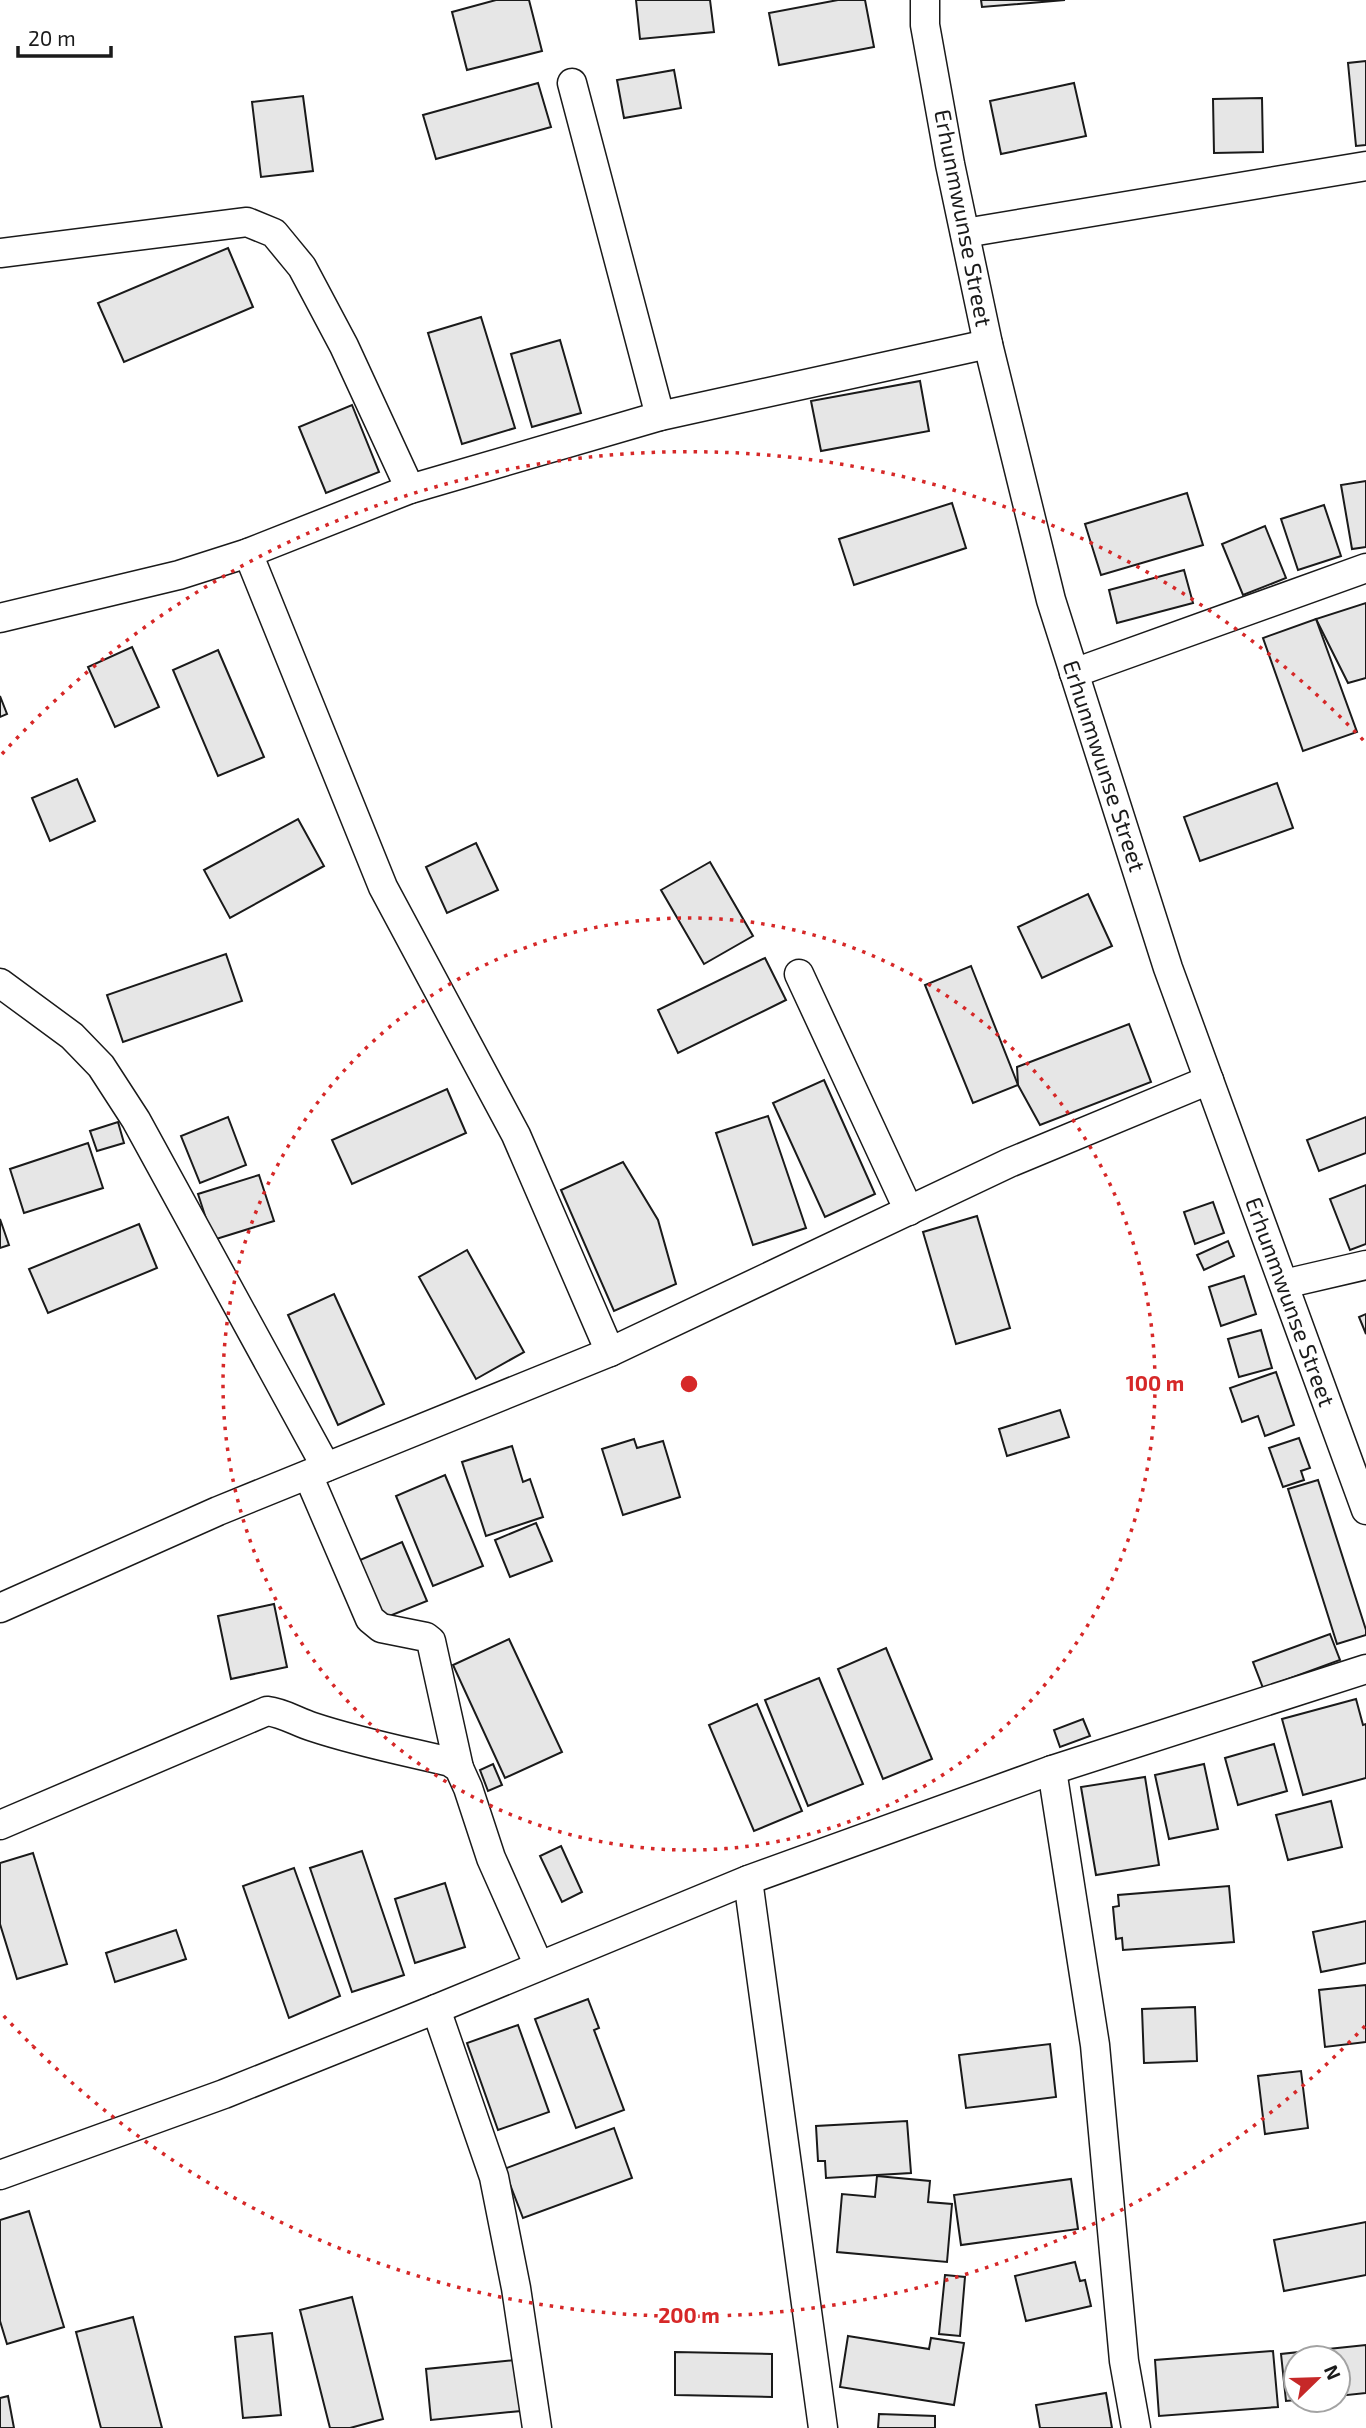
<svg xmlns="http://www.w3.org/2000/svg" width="1366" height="2428" font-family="'Exo 2',sans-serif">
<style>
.building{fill:#e6e6e6;stroke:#1a1a1a;stroke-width:2}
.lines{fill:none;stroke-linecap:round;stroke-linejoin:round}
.minor-casing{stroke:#1a1a1a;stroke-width:31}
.minor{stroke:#fff;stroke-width:28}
.ring{fill:none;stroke:#d62828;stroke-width:3.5;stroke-dasharray:3.5 7}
.labels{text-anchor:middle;stroke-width:5;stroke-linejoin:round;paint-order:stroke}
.street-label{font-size:23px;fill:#1a1a1a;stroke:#fff}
.centre{fill:#d62828;stroke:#fff;stroke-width:3.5}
.ring-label{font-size:21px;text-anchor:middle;font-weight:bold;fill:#d62828;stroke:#fff;stroke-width:5;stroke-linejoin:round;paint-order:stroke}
</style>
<rect width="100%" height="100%" fill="#fff"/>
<g class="building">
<polygon points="496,0 529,0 542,51 467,70 452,12"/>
<polygon points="636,0 710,0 714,32 640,39"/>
<polygon points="838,0 865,0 874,47 779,65 769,13"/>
<polygon points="981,0 1065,0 982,7"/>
<polygon points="1366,61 1366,145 1356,146 1348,63"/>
<polygon points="674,70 681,108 624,118 617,80"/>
<polygon points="538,83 551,127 436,159 423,115"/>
<polygon points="1074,83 1086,136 1001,154 990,101"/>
<polygon points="303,96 313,171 261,177 252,102"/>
<polygon points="1262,98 1263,152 1214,153 1213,99"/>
<polygon points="228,248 253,307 124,362 98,303"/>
<polygon points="481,317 515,428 462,444 428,333"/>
<polygon points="560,340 581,413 532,427 511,354"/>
<polygon points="920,381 929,431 821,451 811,401"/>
<polygon points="352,405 379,472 326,493 299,427"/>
<polygon points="1366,481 1366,547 1352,549 1341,485"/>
<polygon points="1187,493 1203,545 1101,575 1085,524"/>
<polygon points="952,503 966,548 854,585 839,539"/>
<polygon points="1324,505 1341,556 1298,570 1281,519"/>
<polygon points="1265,526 1286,578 1243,595 1222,544"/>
<polygon points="1184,570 1193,603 1117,623 1109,590"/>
<polygon points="1366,603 1366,678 1348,683 1316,619"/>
<polygon points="1316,619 1357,732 1303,751 1263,638"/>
<polygon points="132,647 159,707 115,727 88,667"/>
<polygon points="218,650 264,757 218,776 173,670"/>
<polygon points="0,696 7,714 0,717"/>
<polygon points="77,779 95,821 50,841 32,798"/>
<polygon points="1277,783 1293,828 1200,861 1184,817"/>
<polygon points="298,819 324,866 230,918 204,870"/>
<polygon points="476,843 498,890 447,913 426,867"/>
<polygon points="710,862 753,936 704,964 661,890"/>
<polygon points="1088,894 1112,946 1042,978 1018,927"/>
<polygon points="226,954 242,1001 123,1042 107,995"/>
<polygon points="765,958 786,1000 678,1053 658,1010"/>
<polygon points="971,966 1018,1085 973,1103 925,985"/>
<polygon points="1129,1024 1151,1082 1040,1125 1018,1085 1017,1067"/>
<polygon points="824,1080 875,1194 825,1217 773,1103"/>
<polygon points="447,1089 466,1133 352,1184 332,1140"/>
<polygon points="768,1116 806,1228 753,1245 716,1133"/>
<polygon points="228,1117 246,1165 200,1183 181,1136"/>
<polygon points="1366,1117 1366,1153 1319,1171 1307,1140"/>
<polygon points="118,1122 124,1143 97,1151 90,1131"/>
<polygon points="88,1143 103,1188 24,1213 10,1169"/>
<polygon points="623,1162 658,1220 676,1284 614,1311 561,1190"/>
<polygon points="259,1175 274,1221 213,1240 198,1194"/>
<polygon points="1366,1185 1366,1244 1350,1250 1330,1199"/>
<polygon points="1213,1202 1224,1233 1195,1244 1184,1212"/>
<polygon points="977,1216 1010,1328 956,1344 923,1232"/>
<polygon points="0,1219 9,1245 0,1248"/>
<polygon points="139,1224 157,1268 48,1313 29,1269"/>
<polygon points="1228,1241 1234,1256 1204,1270 1197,1255"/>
<polygon points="467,1250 524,1352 476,1379 419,1277"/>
<polygon points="1244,1276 1256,1314 1221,1326 1209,1287"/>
<polygon points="334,1294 384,1404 338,1425 288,1315"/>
<polygon points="1366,1314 1366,1334 1359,1317"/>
<polygon points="1261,1330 1272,1368 1239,1377 1228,1339"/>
<polygon points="1276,1372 1294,1425 1265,1436 1258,1416 1242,1422 1230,1388"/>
<polygon points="1060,1410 1069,1437 1007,1456 999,1429"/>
<polygon points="1299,1438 1310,1468 1301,1471 1304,1480 1283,1487 1269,1448"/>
<polygon points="634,1439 637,1448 663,1441 680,1497 623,1515 602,1449"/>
<polygon points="512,1446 523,1482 530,1479 543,1517 486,1536 462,1462"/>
<polygon points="445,1475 483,1566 433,1586 396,1496"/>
<polygon points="1318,1480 1366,1630 1366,1635 1337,1644 1288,1489"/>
<polygon points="536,1523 552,1561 510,1577 495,1540"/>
<polygon points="402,1542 427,1601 377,1621 353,1563"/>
<polygon points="274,1604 287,1667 231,1679 218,1616"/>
<polygon points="1330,1634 1340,1660 1263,1688 1253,1662"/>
<polygon points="509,1639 562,1752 505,1778 453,1665"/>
<polygon points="886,1648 932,1759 883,1779 838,1669"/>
<polygon points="819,1678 863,1784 808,1806 765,1700"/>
<polygon points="1356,1699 1363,1725 1366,1724 1366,1778 1303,1795 1282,1719"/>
<polygon points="757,1704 802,1811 754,1831 709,1725"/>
<polygon points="1083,1719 1090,1736 1060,1747 1054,1730"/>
<polygon points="1274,1744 1287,1791 1238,1805 1225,1758"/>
<polygon points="493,1764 502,1785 488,1791 480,1770"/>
<polygon points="1204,1764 1218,1829 1169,1839 1155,1775"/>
<polygon points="1145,1777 1159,1865 1096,1875 1081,1787"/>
<polygon points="1331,1801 1342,1847 1288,1860 1276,1815"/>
<polygon points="561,1846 582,1892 562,1902 540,1856"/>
<polygon points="362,1851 404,1975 352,1992 310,1868"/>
<polygon points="33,1853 67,1964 17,1979 0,1924 0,1863"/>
<polygon points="294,1868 340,1996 289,2018 243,1886"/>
<polygon points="445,1883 465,1947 415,1963 395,1899"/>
<polygon points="1229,1886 1234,1942 1123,1950 1122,1938 1116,1939 1113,1907 1119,1906 1118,1895"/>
<polygon points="1366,1921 1366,1963 1321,1972 1313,1932"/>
<polygon points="176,1930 186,1959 115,1982 106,1953"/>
<polygon points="1366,1985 1366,2042 1325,2047 1319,1990"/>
<polygon points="588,1999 599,2028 594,2030 624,2110 576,2128 535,2019"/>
<polygon points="1195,2007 1197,2061 1144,2063 1142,2009"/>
<polygon points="518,2025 549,2112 498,2130 467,2043"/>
<polygon points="1050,2044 1056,2097 966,2108 959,2055"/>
<polygon points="1301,2071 1308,2128 1265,2134 1258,2076"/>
<polygon points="907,2121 911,2173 826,2178 825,2161 818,2161 816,2126"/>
<polygon points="614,2128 632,2178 523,2218 504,2169"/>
<polygon points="877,2176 930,2181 928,2202 952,2204 947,2262 837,2252 842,2194 875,2197"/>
<polygon points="1071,2179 1078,2229 961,2245 954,2195"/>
<polygon points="29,2211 64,2327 7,2344 0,2321 0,2220"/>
<polygon points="1366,2222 1366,2275 1284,2291 1274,2240"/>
<polygon points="1075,2262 1080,2281 1085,2280 1091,2306 1026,2321 1015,2276"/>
<polygon points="945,2275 965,2277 960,2336 939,2334"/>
<polygon points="352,2297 383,2419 350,2428 330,2428 300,2310"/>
<polygon points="133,2317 162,2428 101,2428 76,2332"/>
<polygon points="272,2333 281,2415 243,2418 235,2337"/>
<polygon points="848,2336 929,2349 931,2338 964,2343 954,2405 840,2387"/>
<polygon points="1366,2345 1366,2393 1338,2396 1338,2358 1296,2358 1296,2400 1286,2401 1281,2354"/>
<polygon points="1273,2351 1278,2407 1159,2416 1155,2360"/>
<polygon points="675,2352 772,2354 772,2397 675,2395"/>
<polygon points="515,2360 521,2411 431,2420 426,2369"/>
<polygon points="1106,2393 1112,2428 1040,2428 1036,2405"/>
<polygon points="8,2396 14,2428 0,2428 0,2398"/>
<polygon points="879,2414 935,2416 935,2428 878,2428"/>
</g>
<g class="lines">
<g class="minor-casing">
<g id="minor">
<polyline points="925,0 925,25 950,164 988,344 1051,600 1168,968 1366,1510"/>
<polyline points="572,83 660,416"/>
<polyline points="965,233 1366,166"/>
<polyline points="0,253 247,222 274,233 302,267 344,346 410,489"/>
<polyline points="248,553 383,887 516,1135 610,1352"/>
<polyline points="0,618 179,575 248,553 410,489 660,416 988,344"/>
<polyline points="1074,673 1366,568"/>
<polyline points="799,974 909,1211"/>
<polyline points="0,983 72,1036 101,1066 136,1120 326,1467"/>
<polyline points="1284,1284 1366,1265"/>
<polyline points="308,1475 370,1619 381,1628 426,1637 431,1641 459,1768"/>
<polyline points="0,1608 218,1511 610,1352 1009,1163 1209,1080"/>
<polyline points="1052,1770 1095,2045 1124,2361 1136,2428"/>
<path d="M0 1825 267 1711C284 1713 297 1722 313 1727 358 1742 404 1751 450 1762L459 1768 468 1788 491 1858 539 1966"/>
<polyline points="748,1880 823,2428"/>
<polyline points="436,2009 494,2177 516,2288 537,2428"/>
<polyline points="0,2175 224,2094 436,2009 748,1880 1052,1770 1366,1669"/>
</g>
</g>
<use href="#minor" class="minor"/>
</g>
<g class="ring">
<circle cx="689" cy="1384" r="466"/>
<path d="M1365 2026A932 932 0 0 1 2 2014M2 754A932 932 0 0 1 1365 742"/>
</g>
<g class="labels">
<g class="street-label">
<text transform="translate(963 218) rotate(79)" y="8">Erhunmwunse Street</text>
<text transform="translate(1104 766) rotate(72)" y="8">Erhunmwunse Street</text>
<text transform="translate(1290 1302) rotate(70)" y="8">Erhunmwunse Street</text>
</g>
</g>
<circle cx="689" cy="1384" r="10" class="centre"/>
<g class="ring-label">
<text x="1155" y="1391">100 m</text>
<text x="689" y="2323">200 m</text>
</g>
<g transform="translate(1317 2379) rotate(67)"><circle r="33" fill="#ffffff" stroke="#a3a3a3" stroke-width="2"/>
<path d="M0-5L12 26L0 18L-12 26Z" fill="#c62828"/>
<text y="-10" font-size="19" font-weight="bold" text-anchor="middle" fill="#1a1a1a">N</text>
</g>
<path d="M18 46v10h93v-10" fill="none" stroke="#1a1a1a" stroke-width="3.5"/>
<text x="28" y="46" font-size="21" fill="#1a1a1a" stroke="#ffffff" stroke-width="5" paint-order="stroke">20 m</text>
</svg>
